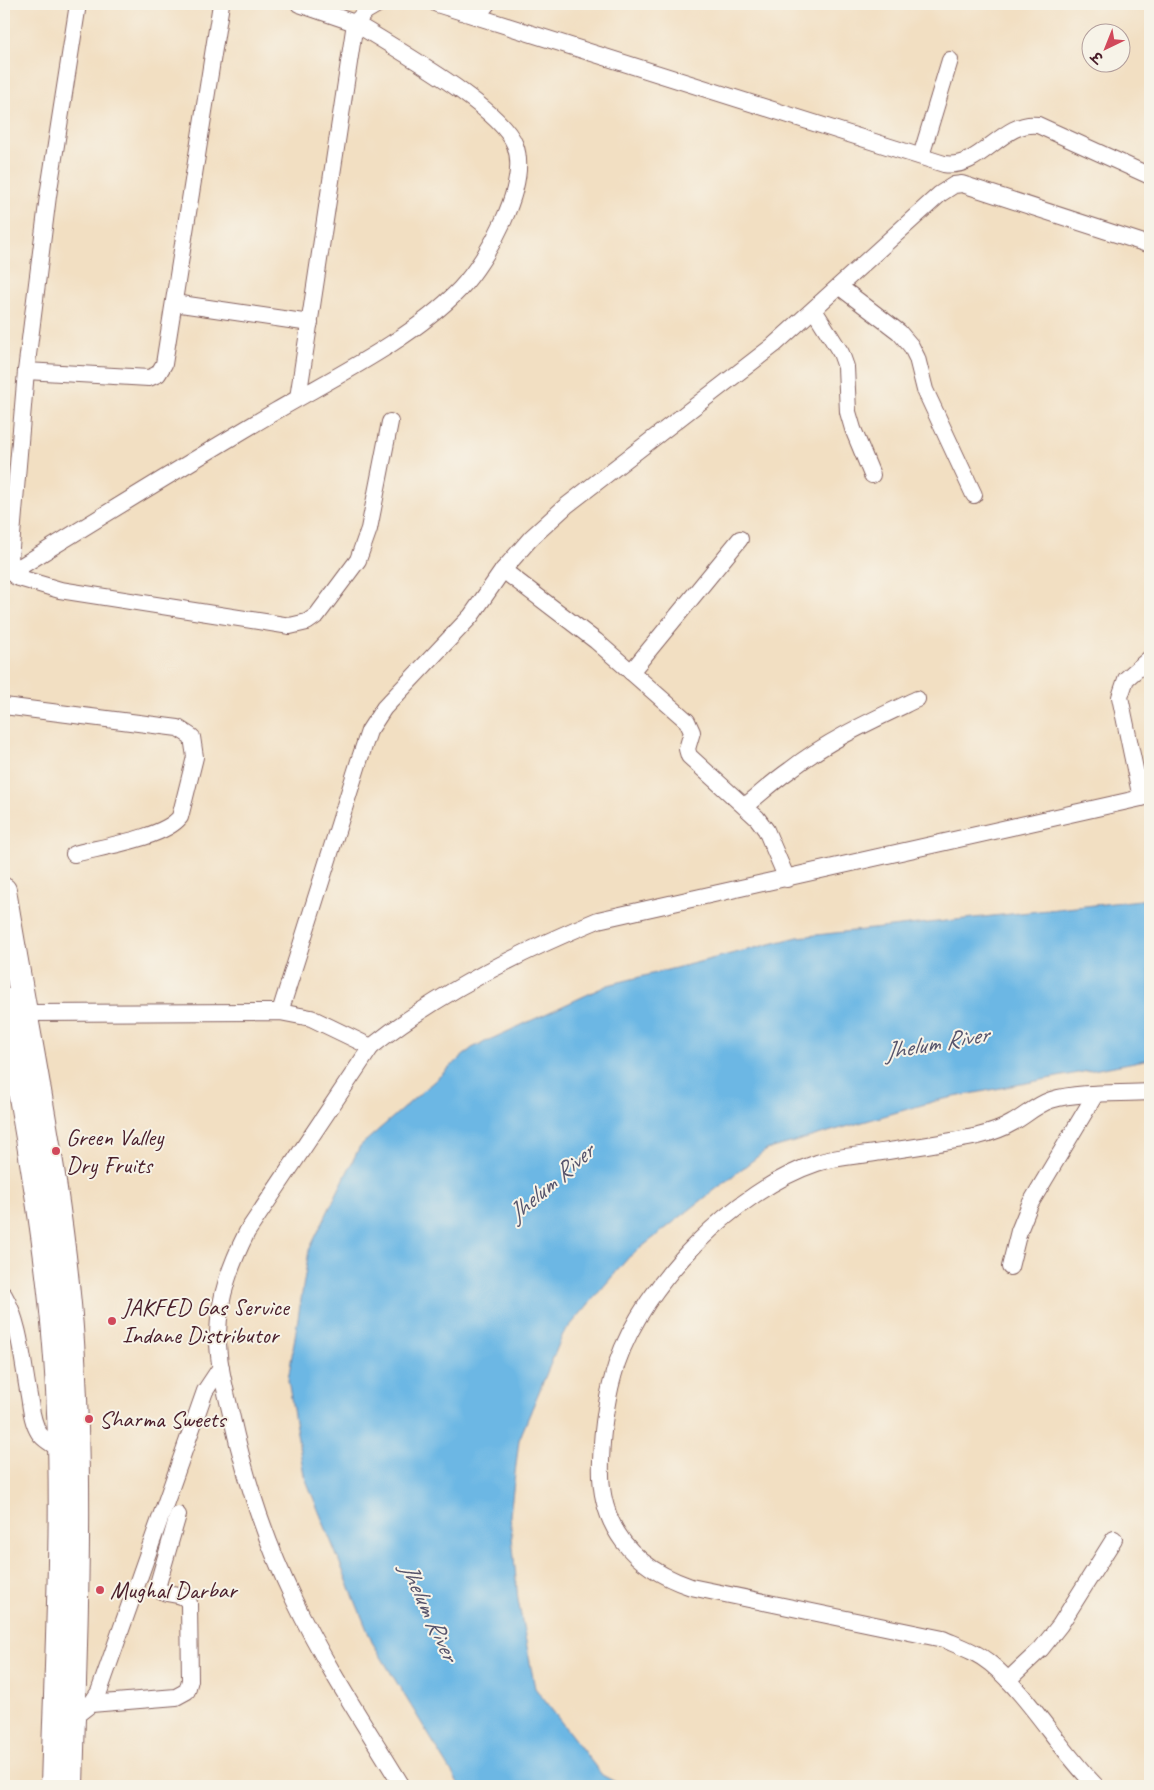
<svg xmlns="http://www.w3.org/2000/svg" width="1154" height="1790" font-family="Caveat,'Playpen Sans Deva',sans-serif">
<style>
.water{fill:#6cb7e4;stroke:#5b6b88}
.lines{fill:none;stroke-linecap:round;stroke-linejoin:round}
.minor-casing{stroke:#856260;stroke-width:18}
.highway-casing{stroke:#856260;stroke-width:26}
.minor{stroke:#fff;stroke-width:16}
.highway{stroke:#fff;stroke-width:24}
.poi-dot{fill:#d1495b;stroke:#f7f3e8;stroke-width:2}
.labels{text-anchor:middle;stroke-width:4;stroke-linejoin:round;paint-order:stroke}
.poi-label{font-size:24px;fill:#4a1f2b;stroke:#f7f3e8;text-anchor:start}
.water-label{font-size:25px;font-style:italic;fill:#56546c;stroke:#f7f3e8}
</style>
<rect width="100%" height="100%" fill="#f7f3e8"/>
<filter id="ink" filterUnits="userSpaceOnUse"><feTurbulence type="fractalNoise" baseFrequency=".02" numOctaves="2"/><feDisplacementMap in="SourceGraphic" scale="10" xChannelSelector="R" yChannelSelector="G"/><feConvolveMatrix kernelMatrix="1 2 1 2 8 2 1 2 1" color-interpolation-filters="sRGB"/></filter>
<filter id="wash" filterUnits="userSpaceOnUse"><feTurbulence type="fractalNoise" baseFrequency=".0096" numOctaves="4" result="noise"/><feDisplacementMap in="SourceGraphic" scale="20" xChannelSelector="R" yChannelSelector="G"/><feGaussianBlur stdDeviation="1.12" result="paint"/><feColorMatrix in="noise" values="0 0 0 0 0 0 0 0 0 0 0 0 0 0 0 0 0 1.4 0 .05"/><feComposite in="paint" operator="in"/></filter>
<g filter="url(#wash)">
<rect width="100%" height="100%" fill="#f2dfc2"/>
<polygon class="water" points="1150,899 1150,1059 939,1100 766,1150 629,1257 563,1334 519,1440 510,1515 518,1600 535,1688 602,1775 623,1786 460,1786 372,1642 304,1475 288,1380 309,1250 360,1146 472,1048 608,985 798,937"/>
</g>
<g filter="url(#ink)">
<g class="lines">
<g class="minor-casing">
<g id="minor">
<polyline points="78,4 48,196 26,371 9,571 16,577 60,590 290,626 307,622 317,615 358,560 369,529 390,422"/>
<polyline points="299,4 355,23 366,11 378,4"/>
<path d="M437 4 944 164C981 170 1002 120 1038 125L1150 176"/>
<polyline points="477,16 487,4"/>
<polyline points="921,156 950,60"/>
<polyline points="840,287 899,332 911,346 917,358 925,390 974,495"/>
<polyline points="174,303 310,323"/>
<polyline points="814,310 841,353 846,367 848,412 853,429 872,475"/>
<polyline points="26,371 149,378 158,374 164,364 221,4"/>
<polyline points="503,570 596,641 687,721 692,732 687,749 689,756 757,818 766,830 787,879"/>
<path d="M4 572 23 565C107 513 191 461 276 411 336 376 412 339 460 289 487 260 530 185 515 145 501 107 392 47 355 23L298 398"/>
<polyline points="631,672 740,539"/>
<path d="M4 706 178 728 192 737 195 757 180 817C164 838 101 847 74 854"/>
<polyline points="1141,798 1120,697 1126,679 1150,658"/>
<path d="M745 806C760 794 774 781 790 770 828 740 873 720 917 699"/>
<polyline points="280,1012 359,761 369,731 384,708 471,616 503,570 531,538 566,506 774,345 940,194 954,185 962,184 1150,245"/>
<polyline points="24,1013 280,1012 311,1018 371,1047"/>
<polyline points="1010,1267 1019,1231 1030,1204 1095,1095"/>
<path d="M4 1295C20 1322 23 1365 29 1396 31 1408 32 1422 39 1433 45 1442 58 1448 67 1452"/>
<polyline points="1008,1680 1041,1649 1060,1625 1114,1539"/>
<path d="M91 1704 176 1697 187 1691 190 1680 189 1603C182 1590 167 1598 158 1588V1584L178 1515"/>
<polyline points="73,1718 91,1704 99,1692 205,1391 221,1367"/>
<path d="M402 1786C365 1725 325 1665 294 1600 266 1542 245 1478 231 1414 225 1388 217 1360 218 1333 219 1296 231 1264 247 1232L371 1047C438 993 518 953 598 920L1150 796"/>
<path d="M1096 1786C1058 1748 1031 1698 991 1664 977 1652 959 1646 943 1639L691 1587C632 1567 598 1526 601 1461 602 1429 607 1394 617 1363 644 1283 736 1190 817 1163 835 1157 856 1156 875 1153 909 1148 944 1143 978 1136 990 1133 1002 1129 1012 1123 1025 1116 1036 1105 1051 1100 1080 1091 1120 1094 1150 1092"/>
</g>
</g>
<g class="highway-casing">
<g id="highway">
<path d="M4 890C28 1040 62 1190 72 1342 82 1490 75 1638 71 1786"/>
<path d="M4 1000C24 1115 46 1229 55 1345 67 1492 57 1640 53 1786"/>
</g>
</g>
<use href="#minor" class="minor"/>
<use href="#highway" class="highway"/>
</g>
</g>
<g class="poi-dot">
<circle cx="56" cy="1151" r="5"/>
<circle cx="112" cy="1321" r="5"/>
<circle cx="89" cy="1419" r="5"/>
<circle cx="100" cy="1590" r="5"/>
</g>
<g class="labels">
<g class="poi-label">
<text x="66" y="1145">Green Valley<tspan x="66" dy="28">Dry Fruits</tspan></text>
<text x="122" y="1315">JAKFED Gas Service<tspan x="122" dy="28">Indane Distributor</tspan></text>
<text x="99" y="1427">Sharma Sweets</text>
<text x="110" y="1598">Mughal Darbar</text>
</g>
<g class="water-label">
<text transform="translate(936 1042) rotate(-10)" y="9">Jhelum River</text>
<text transform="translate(550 1182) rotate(-41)" y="9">Jhelum River</text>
<text transform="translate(430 1611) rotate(65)" y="9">Jhelum River</text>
</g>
</g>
<rect width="1154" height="1790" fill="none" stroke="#f7f3e8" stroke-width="20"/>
<g transform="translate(1106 48) rotate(223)"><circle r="24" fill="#f7f3e8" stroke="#b29e9c"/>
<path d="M0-4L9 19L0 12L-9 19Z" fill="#d1495b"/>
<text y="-8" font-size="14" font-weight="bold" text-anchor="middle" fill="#4a1f2b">उ</text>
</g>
</svg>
